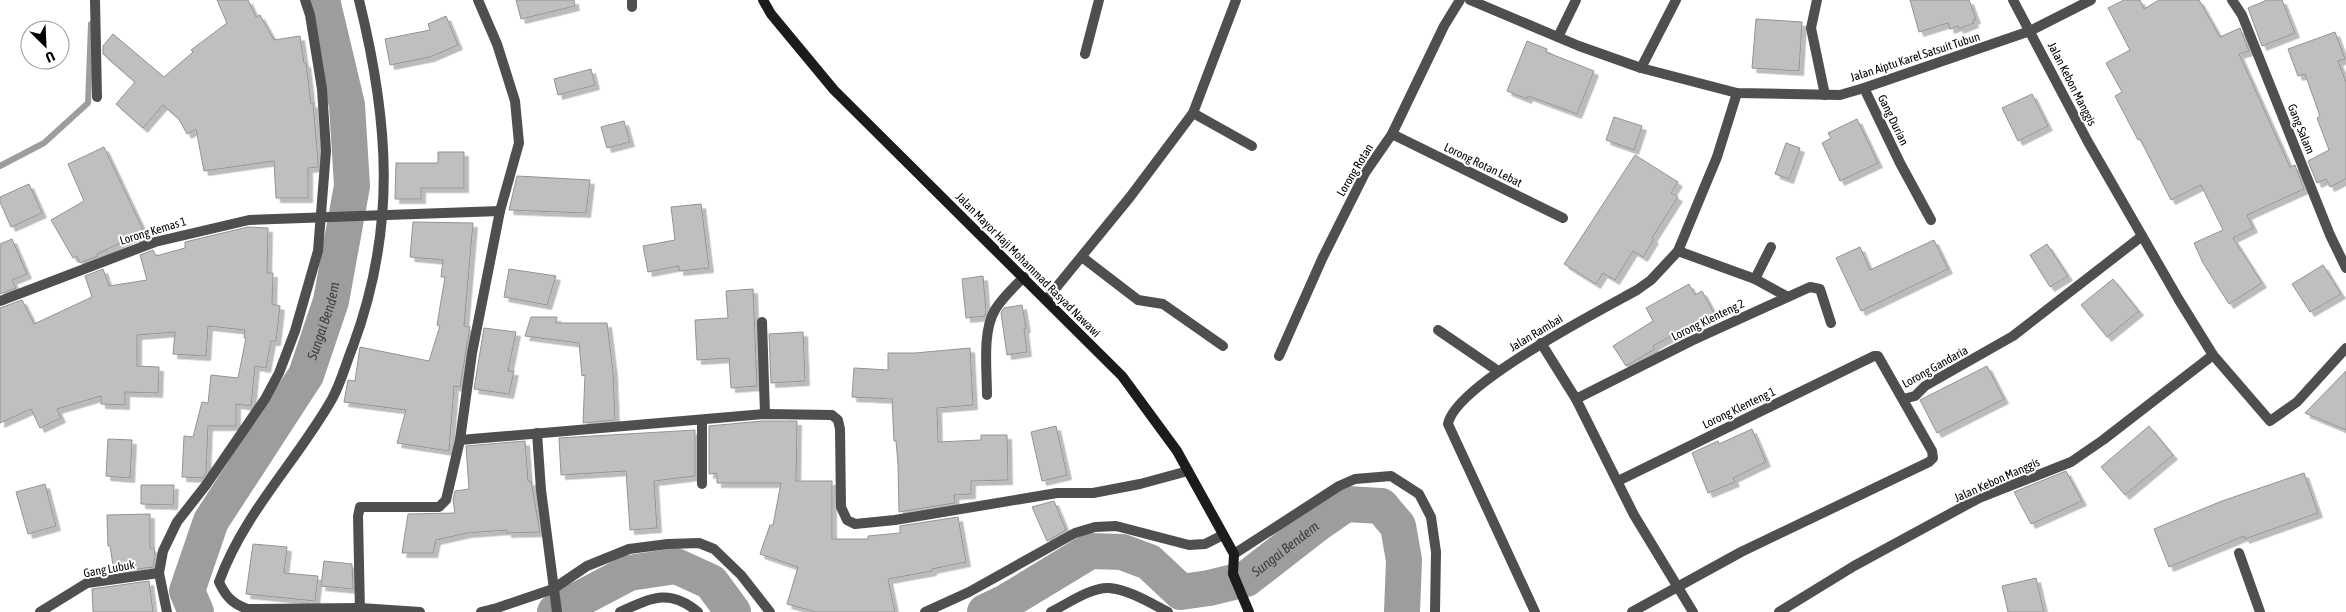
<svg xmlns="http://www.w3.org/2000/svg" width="2346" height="612" font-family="'Asap Condensed',sans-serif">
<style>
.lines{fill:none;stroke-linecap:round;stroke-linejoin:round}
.stream{stroke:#9d9d9d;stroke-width:6}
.river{stroke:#9d9d9d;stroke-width:36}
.building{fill:#bfbfbf;stroke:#939393;filter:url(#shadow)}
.street{stroke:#4f4f4f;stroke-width:10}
.secondary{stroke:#1c1c1c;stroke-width:10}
.labels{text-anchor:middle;stroke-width:4;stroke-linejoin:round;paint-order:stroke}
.street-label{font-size:12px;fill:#000;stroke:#fff}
.water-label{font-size:14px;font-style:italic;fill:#3e3e3e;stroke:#fff}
</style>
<defs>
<filter id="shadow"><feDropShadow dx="4.5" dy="4.5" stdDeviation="0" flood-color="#0004"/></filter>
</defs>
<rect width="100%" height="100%" fill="#fff"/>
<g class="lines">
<polyline class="stream" points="0,166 44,143 88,103 91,24"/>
<g class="river">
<path id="s1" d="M196 612 187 591 211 521 306 375 331 301 352 186 347 105 322 0"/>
<polyline points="555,612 629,573 676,566 711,582 733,612"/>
<path id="s2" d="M985 612 1006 602 1090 551 1122 552 1149 562 1181 592 1209 588 1246 579 1317 524 1346 504 1381 506 1398 526 1404 560 1402 612"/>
</g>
</g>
<g class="building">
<polygon points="217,0 248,0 256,17 260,15 274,40 300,36 304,63 306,63 311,104 313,103 318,160 318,167 308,168 308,198 276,198 274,161 204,171 196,129 187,134 179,119 163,105 143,128 116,104 135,82 103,54 103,46 113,34 164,77 193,52 191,50 227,23"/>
<polygon points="516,0 574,0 575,6 521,19"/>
<polygon points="1910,0 1969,0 1976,19 1973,20 1974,23 1959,29 1958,26 1950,29 1948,23 1919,32"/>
<polygon points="2124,0 2140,0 2144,9 2159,0 2199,0 2220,37 2240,28 2249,51 2239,54 2290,167 2295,165 2304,189 2247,215 2253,228 2233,238 2262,283 2229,304 2203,263 2194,243 2223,230 2201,185 2171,200 2140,139 2138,140 2115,96 2122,92 2106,63 2130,50 2108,8"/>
<polygon points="2267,0 2282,0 2295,33 2262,46 2248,8"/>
<polygon points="446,16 458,45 430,57 390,65 385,39 430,30 428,24"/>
<polygon points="1756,19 1802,22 1799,71 1752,68"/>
<polygon points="2335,32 2345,59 2338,61 2346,82 2346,179 2330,187 2326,179 2317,183 2308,161 2329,150 2317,118 2320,116 2305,74 2298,76 2288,49"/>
<polygon points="1527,41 1547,49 1546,52 1594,71 1577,114 1528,96 1527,99 1507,91"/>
<polygon points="591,69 595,85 558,95 554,79"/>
<polygon points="2032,94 2048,126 2018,141 2002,108"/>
<polygon points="1614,117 1642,126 1634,150 1606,140"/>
<polygon points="1857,119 1878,163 1840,181 1822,143 1831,138 1828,133"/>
<polygon points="624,121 630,142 607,148 601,127"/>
<polygon points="1786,143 1800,148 1789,179 1775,174"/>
<polygon points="104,147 147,238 136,242 135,236 97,254 98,256 80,263 77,256 73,258 51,220 84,201 68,164"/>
<polygon points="438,152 464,152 464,188 421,188 421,199 395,199 396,163 438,163"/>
<polygon points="1635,155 1678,182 1671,193 1678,197 1652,238 1654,239 1643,257 1633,251 1615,280 1603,273 1596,284 1564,264"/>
<polygon points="517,176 590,180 586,213 509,210"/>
<polygon points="29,184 42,213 11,227 0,202 0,197"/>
<polygon points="701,204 709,268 679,271 679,266 648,272 643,246 675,240 671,207"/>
<polygon points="413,222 473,223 464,326 470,327 460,387 454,386 449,451 397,443 406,410 344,402 348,380 355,381 360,347 429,361 440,326 437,325 445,277 441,277 443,260 410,257"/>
<polygon points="248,227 268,228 267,273 273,273 272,304 280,306 276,341 271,341 266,368 255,366 251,406 236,404 236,426 208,426 206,473 203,478 182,477 184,436 193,437 202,402 208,403 211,375 238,378 246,338 244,338 245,330 208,326 206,356 173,354 175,332 137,335 137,366 159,367 158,393 125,392 125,405 101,404 101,396 57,409 61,418 40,428 31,409 0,423 0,308 22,300 34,324 92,297 85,276 103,269 109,286 147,280 140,255 153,250 156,256 185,248 185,242"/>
<polygon points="12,239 27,274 12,280 16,288 0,294 0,244"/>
<polygon points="1934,240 1948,269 1861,311 1836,258 1860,247 1870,270"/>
<polygon points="2047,244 2068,276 2050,287 2030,255"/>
<polygon points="2323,265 2341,294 2310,312 2292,284"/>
<polygon points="509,269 556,276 547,305 504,297"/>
<polygon points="983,276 986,312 985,316 966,318 962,279"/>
<polygon points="2113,279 2139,311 2107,337 2081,305"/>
<polygon points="1689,284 1695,295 1702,291 1714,313 1653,346 1655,349 1626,366 1613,346 1653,321 1646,308"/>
<polygon points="753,289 757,386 731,388 729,358 697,360 695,320 728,318 726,291"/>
<polygon points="1022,305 1026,328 1024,329 1027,352 1007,355 1001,313 1004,308"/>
<polygon points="531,317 557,317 556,323 607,323 613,372 615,420 583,423 585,375 582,376 579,343 525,336"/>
<polygon points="484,328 516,332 508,371 514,371 509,394 474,389"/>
<polygon points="803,332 805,381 771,383 769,334"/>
<polygon points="970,348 973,405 937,408 938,442 981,440 981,435 1007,435 1008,480 971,481 971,494 954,495 955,503 899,512 898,464 896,441 894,441 892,399 852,397 854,368 888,370 888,353 915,353"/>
<polygon points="1987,366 2004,399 1937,433 1920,400"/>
<polygon points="2346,371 2346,430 2305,413"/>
<polygon points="762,421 797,421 796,481 832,481 832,539 868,539 868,536 900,533 900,526 958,517 966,562 932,569 932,571 888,579 895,612 816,612 787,604 798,567 760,554 770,525 773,525 781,483 717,483 717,473 709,474 709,426"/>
<polygon points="1056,426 1067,475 1042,481 1031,432"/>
<polygon points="2149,426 2173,455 2125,495 2101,467"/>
<polygon points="1752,429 1766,462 1733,478 1735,482 1708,493 1692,453 1718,441 1719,444"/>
<polygon points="695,430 695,476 654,481 657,528 630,530 626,471 561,475 559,438"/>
<polygon points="108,439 132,440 130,478 106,476"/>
<polygon points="525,441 528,481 531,481 540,532 507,533 507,530 467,533 436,540 433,553 402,553 408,514 455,513 453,500 455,491 469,489 466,446"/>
<polygon points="2066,471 2082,501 2031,524 2014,492"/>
<polygon points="2304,473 2318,513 2245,539 2244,536 2169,567 2154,529 2222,501"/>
<polygon points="45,484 56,526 28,534 16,492"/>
<polygon points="141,485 174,485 173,505 141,504"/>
<polygon points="1054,501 1066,530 1047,541 1032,507"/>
<polygon points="150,514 150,548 154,548 155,556 153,567 114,572 110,546 108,546 107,515"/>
<polygon points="253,544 287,547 284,573 318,576 315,601 246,594"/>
<polygon points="324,561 352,564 353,589 321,586"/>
<polygon points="2036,578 2044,612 2008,612 2002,586"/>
<polygon points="149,581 153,612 93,612 92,589"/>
</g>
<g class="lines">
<g class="street">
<polyline points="95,0 97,97"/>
<path d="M359 0C389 121 397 227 353 346 346 363 341 383 332 399 297 461 243 514 219 582 226 597 232 603 247 609L360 608 420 612"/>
<polyline points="632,0 632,7"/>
<polyline points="1470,0 1579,46 1641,68 1737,93 1840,95 1864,88 2030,31 2091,0"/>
<polyline points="1817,0 1811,28 1825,95"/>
<polyline points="2013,0 2088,142 2179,300 2213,355 2270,421 2297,402 2346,348"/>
<polyline points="2232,0 2242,15 2330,235 2346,268"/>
<polyline points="1558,37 1576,0"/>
<polyline points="1085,54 1099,0"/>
<polyline points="1641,68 1676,0"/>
<polyline points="1864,88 1900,163 1931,220"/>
<polyline points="1193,113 1252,146"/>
<polyline points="1392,134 1563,218"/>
<polyline points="1678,251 1755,279 1786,296"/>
<polyline points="1082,257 1138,300 1163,304 1223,346"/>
<polyline points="1755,279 1771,247"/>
<polyline points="1046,300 1130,197 1193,113 1236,0"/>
<polyline points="0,301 155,242 249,220 500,211"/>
<polyline points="762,322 765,414"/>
<polyline points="1438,330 1498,371"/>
<polyline points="1541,343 1576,399 1634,515 1693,612"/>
<polyline points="1279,356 1322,259 1365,173 1392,134 1444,26 1460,0"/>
<path d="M987 395C987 371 982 331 995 310 1002 298 1014 287 1024 277"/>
<polyline points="1576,399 1691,341 1810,287 1820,289 1831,323"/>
<polyline points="1903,399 1915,396 1925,386 2013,336 2142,236"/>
<polyline points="702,420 702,484"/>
<polyline points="537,433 541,490 557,612"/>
<polyline points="460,440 765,414 832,415 838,420 840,429 841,507 847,520 855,524 895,520 1057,493 1093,493 1140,484 1188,471"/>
<polyline points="1618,481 1874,356 1878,356 1932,451 1933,458 1929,462 1741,552 1632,612"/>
<polyline points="2239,553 2260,612"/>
<polyline points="1234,554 1339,486 1355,479 1391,476 1419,494 1431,517 1436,552 1435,612"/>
<polyline points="40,612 87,583 159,573"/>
<polyline points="167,612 159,573 163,551 177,522 206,485 265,399 279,373 295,331 318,251 326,151 322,89 310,15 305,0"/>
<polyline points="360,612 358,516 360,507 439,507 446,500 460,440 472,353 500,211 519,143 515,101 497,44 478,0"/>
<polyline points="481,612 497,608 553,589 587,566 629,549 668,544 699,543 714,549 741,575 770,612"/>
<path d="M620 612C651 598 669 588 698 612"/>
<polyline points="925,612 969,592 1075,533 1095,527 1116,526 1189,545 1205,544 1223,535"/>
<path d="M1051 612C1067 604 1091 587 1109 588 1130 590 1150 603 1168 612"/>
<path d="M1535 612 1448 424C1455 385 1599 311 1637 290L1651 280 1678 251 1717 157 1737 93"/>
<polyline points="1779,612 1854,566 1979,498 2071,462 2103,440 2213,355"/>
</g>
<polyline class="secondary" points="763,0 771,14 834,90 1122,376 1177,451 1234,554 1233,574 1249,612"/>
</g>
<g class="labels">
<g class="street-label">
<text transform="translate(1915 57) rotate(-18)" y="4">Jalan Aiptu Karel Satsuit Tubun</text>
<text transform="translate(2072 84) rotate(63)" y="4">Jalan Kebon Manggis</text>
<text transform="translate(1893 120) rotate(64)" y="4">Gang Durian</text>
<text transform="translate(2301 129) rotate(68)" y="4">Gang Salam</text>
<text transform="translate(1483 165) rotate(26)" y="4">Lorong Rotan Lebat</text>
<text transform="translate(1355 170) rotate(-59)" y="4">Lorong Rotan</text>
<text transform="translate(153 231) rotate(-17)" y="4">Lorong Kemas 1</text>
<text transform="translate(1028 265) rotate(45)" y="4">Jalan Mayor Haji Mohammad Rasyad Nawawi</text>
<text transform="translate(1708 320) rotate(-26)" y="4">Lorong Klenteng 2</text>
<text transform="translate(1536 333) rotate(-31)" y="4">Jalan Rambai</text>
<text transform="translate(1935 367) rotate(-29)" y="4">Lorong Gandaria</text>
<text transform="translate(1739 408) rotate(-26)" y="4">Lorong Klenteng 1</text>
<text transform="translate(1997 480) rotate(-24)" y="4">Jalan Kebon Manggis</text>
<text transform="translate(109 569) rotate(-10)" y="4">Gang Lubuk</text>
</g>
<g class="water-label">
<text dy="5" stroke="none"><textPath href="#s1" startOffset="328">Sungai Bendem</textPath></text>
<text dy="5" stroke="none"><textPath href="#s2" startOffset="342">Sungai Bendem</textPath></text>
</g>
</g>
<g transform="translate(45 45) rotate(156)"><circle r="24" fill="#ffffff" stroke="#999999"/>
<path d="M0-4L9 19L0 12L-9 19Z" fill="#000000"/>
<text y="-8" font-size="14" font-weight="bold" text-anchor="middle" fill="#000000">U</text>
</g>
</svg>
